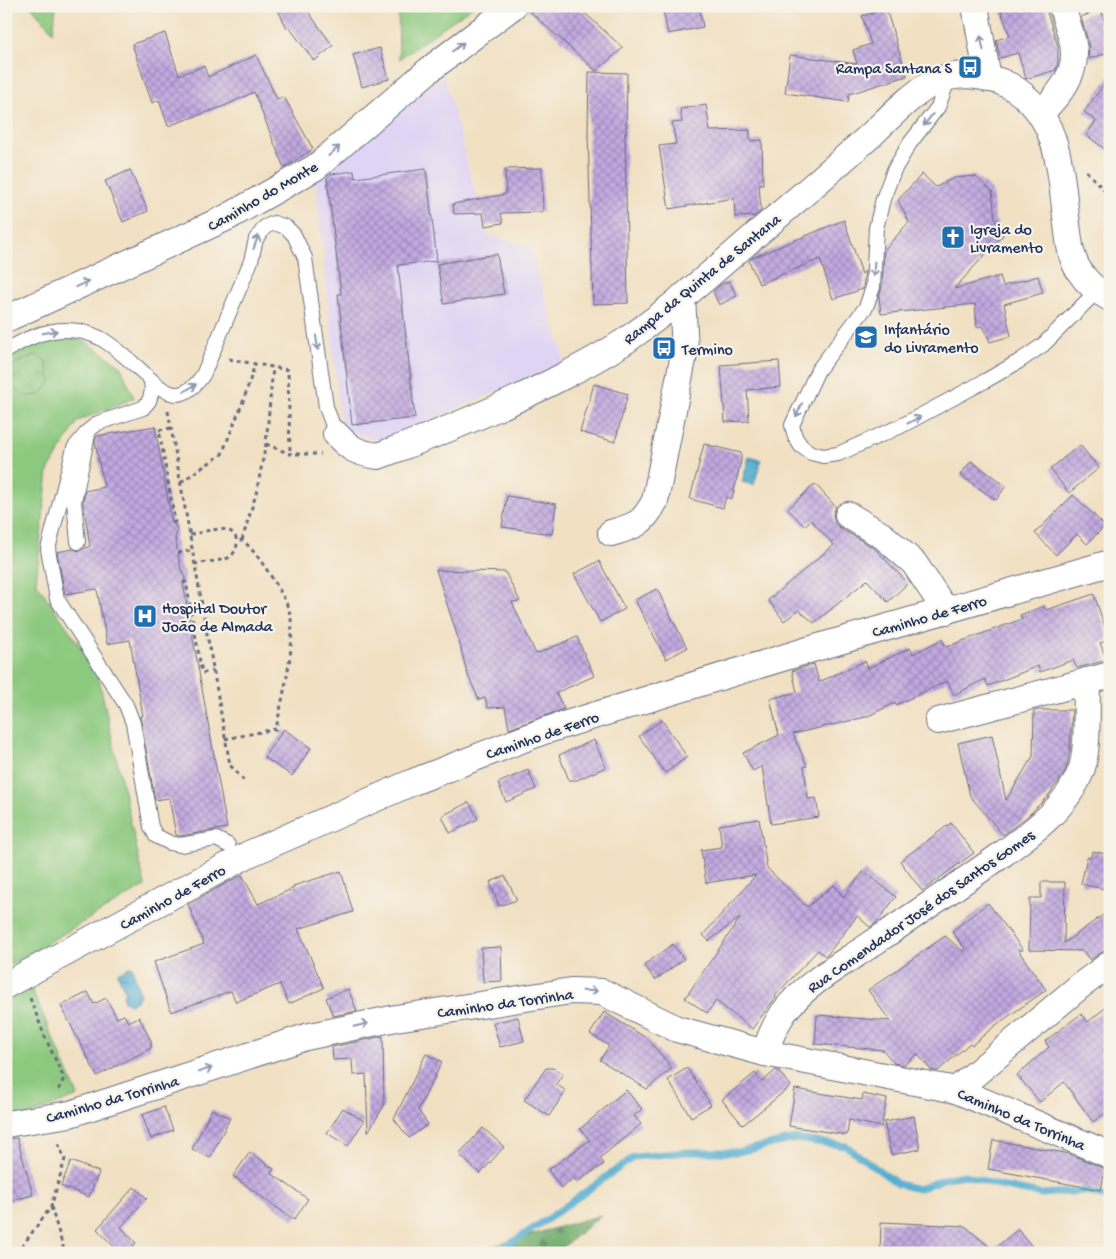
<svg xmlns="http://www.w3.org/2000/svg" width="1116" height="1259" font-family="'Gochi Hand',sans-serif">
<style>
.built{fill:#e0d4f4}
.green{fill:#8cc97f;stroke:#547c6e}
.forest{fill:url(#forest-firs);stroke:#466e66}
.park{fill:url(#park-crowns);stroke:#547c6e}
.water{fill:url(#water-ripples);stroke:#376e97}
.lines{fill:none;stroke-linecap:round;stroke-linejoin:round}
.stream{stroke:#53add0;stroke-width:7}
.building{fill:url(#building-cross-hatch)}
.lane-casing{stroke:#666d81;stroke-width:16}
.street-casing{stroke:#666d81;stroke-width:28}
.path{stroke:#666d81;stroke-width:3;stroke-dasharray:4 4;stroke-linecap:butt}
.lane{stroke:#fff;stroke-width:14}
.street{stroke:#fff;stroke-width:26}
.oneway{stroke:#8d97ae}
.labels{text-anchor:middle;stroke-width:4.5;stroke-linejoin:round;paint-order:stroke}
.poi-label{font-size:16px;fill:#1b2f5e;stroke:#f7f3e8;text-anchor:start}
.street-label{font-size:16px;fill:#1b2f5e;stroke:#f7f3e8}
</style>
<defs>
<pattern id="forest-firs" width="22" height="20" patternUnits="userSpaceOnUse" patternTransform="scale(1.25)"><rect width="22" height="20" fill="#71ad6e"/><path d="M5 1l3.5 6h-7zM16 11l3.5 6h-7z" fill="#5c8d5e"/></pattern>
<pattern id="park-crowns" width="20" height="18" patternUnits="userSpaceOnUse" patternTransform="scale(1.25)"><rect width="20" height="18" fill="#8cc97f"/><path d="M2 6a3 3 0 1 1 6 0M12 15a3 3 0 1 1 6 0" fill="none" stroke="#72a46b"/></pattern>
<pattern id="water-ripples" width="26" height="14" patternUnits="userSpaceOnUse" patternTransform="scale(1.25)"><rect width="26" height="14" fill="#53add0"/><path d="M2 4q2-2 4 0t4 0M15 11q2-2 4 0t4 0" fill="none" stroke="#448dac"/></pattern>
<pattern id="building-cross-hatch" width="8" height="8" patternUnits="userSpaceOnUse" patternTransform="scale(1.25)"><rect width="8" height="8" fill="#c2a9e0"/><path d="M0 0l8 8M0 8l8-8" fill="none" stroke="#9d8ab9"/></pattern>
</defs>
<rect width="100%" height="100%" fill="#f7f3e8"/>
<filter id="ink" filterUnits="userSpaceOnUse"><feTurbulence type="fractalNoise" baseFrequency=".02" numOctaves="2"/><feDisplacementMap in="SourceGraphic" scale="10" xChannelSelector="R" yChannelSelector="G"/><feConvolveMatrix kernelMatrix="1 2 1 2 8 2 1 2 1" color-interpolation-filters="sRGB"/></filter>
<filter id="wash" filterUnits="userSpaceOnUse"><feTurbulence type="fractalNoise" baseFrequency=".0096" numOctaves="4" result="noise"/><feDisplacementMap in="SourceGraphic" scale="20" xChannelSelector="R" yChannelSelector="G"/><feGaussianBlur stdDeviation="1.12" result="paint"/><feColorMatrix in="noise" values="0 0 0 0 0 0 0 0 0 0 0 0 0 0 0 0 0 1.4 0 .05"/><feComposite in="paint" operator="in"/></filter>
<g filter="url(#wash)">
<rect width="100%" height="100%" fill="#f1e0c2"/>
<polygon class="built" points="444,75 486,234 529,246 565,362 379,442 341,428 315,174"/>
<g class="green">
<polygon points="31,6 56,6 53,32"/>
<polygon points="398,6 473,6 399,59"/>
<polygon points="38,330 86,342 120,365 134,398 78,421 48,471 36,582 97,671 145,886 6,967 6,344"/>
<polygon points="30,985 78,1096 6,1124 6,998"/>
</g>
<polygon class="forest" points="601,1215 556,1253 468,1253"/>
<polygon class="park" points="36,355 46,361 51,382 40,395 26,396 13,387 12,365"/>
<g class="water">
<polygon points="749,457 761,460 754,485 742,482"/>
<polygon points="132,966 140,995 136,1001 130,1004 124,1001 123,996 125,991 117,973"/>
</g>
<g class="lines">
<polyline class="stream" points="496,1253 552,1216 634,1157 687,1152 738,1152 795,1139 846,1146 898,1184 918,1189 946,1178 965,1175 1000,1186 1040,1194 1085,1191 1110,1199"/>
</g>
<g id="blocks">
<g class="building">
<polygon points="276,6 304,6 333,46 314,61 289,27 287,28"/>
<polygon points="528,6 577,6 623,48 596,71 527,9"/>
<polygon points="662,6 699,6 703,27 668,34"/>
<polygon points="999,6 1045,6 1058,46 1058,61 1056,70 1026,79 1018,53 1000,58 996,40 1010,36"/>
<polygon points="886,9 907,76 849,94 848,102 785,93 790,55 857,64 853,50 871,44 862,16"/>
<polygon points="1101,9 1106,25 1110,24 1110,52 1089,59 1088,41 1081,17"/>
<polygon points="165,33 179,75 204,66 208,77 256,55 277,99 284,97 313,149 284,168 254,92 222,107 168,126 159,100 152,103 132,44"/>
<polygon points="380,48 389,79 362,87 353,55"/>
<polygon points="589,72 627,73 626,134 625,133 628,303 593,304 588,133"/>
<polygon points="1110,76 1110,153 1086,135 1096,121 1084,112"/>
<polygon points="706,105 710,131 750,130 750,141 762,140 763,184 759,184 761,211 755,216 735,217 734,198 669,209 659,146 676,144 672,123 682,122 680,109"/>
<polygon points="542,168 543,212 501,213 503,223 485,226 483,213 454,214 453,204 506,194 505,169"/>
<polygon points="426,169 437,261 398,265 415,418 352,425 338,294 341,294 327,178 331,174 354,171 355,178"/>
<polygon points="130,170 148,211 123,222 105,181"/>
<polygon points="922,174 936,187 954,178 975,176 992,191 995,219 1003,235 954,289 1000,276 1003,286 1038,276 1043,293 1004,304 1011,336 990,342 983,326 977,327 975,304 881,314 879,297 882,287 884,250 909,222 898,200"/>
<polygon points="844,220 862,274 865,271 863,289 833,299 820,259 759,284 749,261 752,258"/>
<polygon points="497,254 504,294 444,304 437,264"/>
<polygon points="729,281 737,296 719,305 713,292 720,285"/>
<polygon points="779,361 781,387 747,390 749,421 725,422 721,365"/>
<polygon points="594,384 628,394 615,442 580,432"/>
<polygon points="155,426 172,523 176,526 177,533 175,537 181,570 184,572 185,579 183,583 227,828 180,836 176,835 169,798 155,800 140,716 143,716 130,640 107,644 97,589 65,594 57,552 73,549 79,551 90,546 83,502 85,491 104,487 95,442 97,436"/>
<polygon points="704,444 741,453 741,461 732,499 726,497 723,508 690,499"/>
<polygon points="1080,445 1099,468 1069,493 1050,469"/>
<polygon points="971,461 1006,486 996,500 960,475"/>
<polygon points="815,484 836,507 833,514 835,523 840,528 874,548 908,583 888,602 867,580 814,623 799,610 784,621 768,600 834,545 811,520 804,526 788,509"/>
<polygon points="1073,495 1105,526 1087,544 1077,534 1056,555 1035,533"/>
<polygon points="507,496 556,504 552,534 502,527"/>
<polygon points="599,561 625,609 600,622 574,574"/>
<polygon points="436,570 505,572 520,601 512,602 536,654 577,637 594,676 556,693 564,709 509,729 505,707 488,708 485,698 479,700 467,673 459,641"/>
<polygon points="657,589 687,648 666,659 635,600"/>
<polygon points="1094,594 1109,640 1100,643 1107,660 1077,668 1073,660 1040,672 1038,666 988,686 985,679 954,695 947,681 896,705 895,703 866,717 793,734 807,766 804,767 808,799 816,798 819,817 771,824 762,766 753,771 743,753 779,735 770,699 797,692 792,671 814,664 819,682 865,661 868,668 910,648 913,654 942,639 946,647 1022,619 1020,615 1044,606 1046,610"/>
<polygon points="1038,710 1072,710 1070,749 1067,766 1062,777 1047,797 1028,816 1003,835 970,796 958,743 992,735 1006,800 1033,756 1034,711"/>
<polygon points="662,720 687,757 665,773 639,736"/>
<polygon points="284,729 311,748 292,776 264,757"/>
<polygon points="594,740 606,767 577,780 569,780 559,755"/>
<polygon points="528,770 536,789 506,802 498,783"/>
<polygon points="469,802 478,819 450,833 442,816"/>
<polygon points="759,819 767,868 807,907 834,885 843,897 864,871 896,897 876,923 870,927 857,916 827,955 825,956 818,950 775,996 776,997 752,1029 716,1001 707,1013 685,998 741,917 709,941 703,935 756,875 706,883 701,850 722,847 719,825"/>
<polygon points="951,823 974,853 922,891 900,861"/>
<polygon points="1092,851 1110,855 1104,889 1081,884 1087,857 1091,857"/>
<polygon points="341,871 353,912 298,929 324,988 289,1004 280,984 236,1002 231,991 171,1012 154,962 204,944 188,904 242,875 258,904 294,888 293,886"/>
<polygon points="505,876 517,900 499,906 490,882"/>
<polygon points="1041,882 1065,882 1064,943 1110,910 1110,947 1090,960 1083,951 1029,950 1030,898 1041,898"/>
<polygon points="988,903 1023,950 1018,950 1046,990 996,1025 972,1045 970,1043 938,1071 931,1070 917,1054 904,1065 894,1063 883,1050 815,1044 817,1015 890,1021 868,990 945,936 963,951 965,949 952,931"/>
<polygon points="673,944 684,959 655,980 644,965"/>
<polygon points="501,947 502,981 483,982 481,948"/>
<polygon points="348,989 357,1011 333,1016 326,998"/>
<polygon points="88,992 94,1004 106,998 117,1018 124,1015 128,1022 139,1017 151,1041 151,1048 97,1076 61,1006"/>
<polygon points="1110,1004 1110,1110 1093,1122 1064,1082 1040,1102 1017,1075 1049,1047 1045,1041 1081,1014 1088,1022"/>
<polygon points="604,1012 648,1039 672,1068 647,1089 600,1060 609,1046 590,1034"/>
<polygon points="518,1017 524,1041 500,1047 493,1023"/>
<polygon points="383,1036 384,1106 368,1132 366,1074 353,1075 352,1059 333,1060 332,1047"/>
<polygon points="426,1054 442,1062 418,1110 428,1124 409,1138 394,1119"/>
<polygon points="546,1068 553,1068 563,1074 556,1084 566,1091 549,1116 524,1100"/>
<polygon points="687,1068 711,1105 691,1117 668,1080"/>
<polygon points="776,1070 778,1071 791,1086 743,1125 722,1100 755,1073 762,1082"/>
<polygon points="795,1089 862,1100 863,1094 887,1099 881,1127 849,1120 847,1135 789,1126"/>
<polygon points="626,1090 642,1109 634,1116 641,1124 600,1158 604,1164 577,1182 574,1178 561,1188 548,1170 590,1140 580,1129"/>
<polygon points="164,1107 173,1130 151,1139 142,1115"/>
<polygon points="343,1108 364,1121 348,1146 327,1133"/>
<polygon points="212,1109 230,1118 210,1158 192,1149"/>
<polygon points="914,1116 920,1149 891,1155 884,1122"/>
<polygon points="483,1128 504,1147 480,1174 459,1154"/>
<polygon points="17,1138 33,1195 6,1202 6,1139"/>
<polygon points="993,1140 1070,1154 1105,1169 1101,1190 988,1169"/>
<polygon points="250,1152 274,1169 271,1173 308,1199 294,1220 233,1176"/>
<polygon points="71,1161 99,1172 89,1197 61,1186"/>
<polygon points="134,1187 147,1198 121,1227 136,1243 126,1253 120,1253 97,1229"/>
<polygon points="881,1222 965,1226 993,1250 1018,1229 1037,1253 880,1253"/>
</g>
</g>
</g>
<g filter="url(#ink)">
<use href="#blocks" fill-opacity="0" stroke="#666d81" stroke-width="1"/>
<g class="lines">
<g class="lane-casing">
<g id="lane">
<polyline points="949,77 938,107 910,143 894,170 883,199 876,228 873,287 866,307 818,370 792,425 795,437 801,446 811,453 823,456 838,454 901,426 985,381 1018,362 1043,345 1097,291"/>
<path d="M6 351C35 332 66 322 100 338 111 344 127 358 136 366 160 387 177 412 203 375L251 261 256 239 265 227 274 223 286 227 294 235 305 258 326 407 336 434"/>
<polyline points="151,380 152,391 149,401 143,408 98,423 88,431 74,448 48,549 57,599 126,705 133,723 151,827 156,836 170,843 180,845 216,839 228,845"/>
<polyline points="78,542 74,502 88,434"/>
</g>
</g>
<g class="street-casing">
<g id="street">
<polyline points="975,6 988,79"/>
<path d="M1041 113C1059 94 1079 73 1073 44 1071 32 1065 19 1062 6"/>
<polyline points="6,319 228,217 316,167 429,70 513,6"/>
<path d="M336 434C350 449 357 453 378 456 438 434 497 410 554 381 579 368 605 355 628 339 679 303 725 261 772 221 805 193 838 164 871 135 890 117 909 96 933 83 955 71 988 74 1010 86 1061 115 1060 173 1067 224 1069 240 1070 258 1080 272 1087 283 1098 292 1110 298"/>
<polyline points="848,515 883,536 914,563 946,611"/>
<path d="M611 533C635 526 642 525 655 501L685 349 682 297"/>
<polyline points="938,721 1110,675"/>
<polyline points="6,985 249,854 413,782 544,731 805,651 1110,563"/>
<path d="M765 1053C769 1039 775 1025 784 1012 805 984 839 966 867 947 913 916 959 885 1004 853 1034 831 1067 807 1081 771 1089 748 1086 707 1087 681"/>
<polyline points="956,1090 1080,986 1110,964"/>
<polyline points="6,1124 70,1114 306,1037 396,1018 571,991 602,992 677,1029 765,1053 956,1090 1110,1155"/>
</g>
</g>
<g class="path">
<polyline points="1086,171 1110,196"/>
<polyline points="229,359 288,370 290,454"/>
<polyline points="168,411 230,765 245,782"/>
<polyline points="171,428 159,430 175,522 172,523"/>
<polyline points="266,444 290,454 321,454"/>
<polyline points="181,482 222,454 244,399 255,364"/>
<path d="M190 535C204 532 235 520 237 543 237 548 234 554 230 557 223 561 204 562 195 564"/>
<polyline points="242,540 256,494 266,444 273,367"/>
<polyline points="178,553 193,550"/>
<polyline points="183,583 186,582 202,673 213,671"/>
<path d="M225 739 276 729C282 699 297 642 290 614 286 599 277 586 269 573 261 561 253 549 242 540L236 541"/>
<polyline points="30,998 45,1037 64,1078 58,1091"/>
<polyline points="51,1207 65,1253"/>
<polyline points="17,1253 51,1207 65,1159 57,1141"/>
</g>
<use href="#lane" class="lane"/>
<use href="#street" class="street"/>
</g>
<defs><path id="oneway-shaft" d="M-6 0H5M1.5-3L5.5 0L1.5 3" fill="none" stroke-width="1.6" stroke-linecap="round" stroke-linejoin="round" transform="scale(1.25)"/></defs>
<g class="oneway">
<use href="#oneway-shaft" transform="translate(982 43) rotate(-101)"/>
<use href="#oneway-shaft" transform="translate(458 47) rotate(-37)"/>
<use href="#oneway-shaft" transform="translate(928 120) rotate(128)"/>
<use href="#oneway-shaft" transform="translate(334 151) rotate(-41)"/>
<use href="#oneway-shaft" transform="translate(256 242) rotate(-70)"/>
<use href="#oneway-shaft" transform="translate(874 269) rotate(93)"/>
<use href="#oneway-shaft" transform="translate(82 284) rotate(-25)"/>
<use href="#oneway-shaft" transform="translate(50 332) rotate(-10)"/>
<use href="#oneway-shaft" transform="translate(317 343) rotate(82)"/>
<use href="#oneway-shaft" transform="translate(190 388) rotate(-32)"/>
<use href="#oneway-shaft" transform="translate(799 410) rotate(115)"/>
<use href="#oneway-shaft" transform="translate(914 420) rotate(-28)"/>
<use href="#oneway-shaft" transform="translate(590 991) rotate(1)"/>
<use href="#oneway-shaft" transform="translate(361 1025) rotate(-13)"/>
<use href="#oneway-shaft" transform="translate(205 1070) rotate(-18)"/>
</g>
</g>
<defs>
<g id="bus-square" transform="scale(1.25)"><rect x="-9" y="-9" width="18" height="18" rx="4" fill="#1f6fb2" stroke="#f7f3e8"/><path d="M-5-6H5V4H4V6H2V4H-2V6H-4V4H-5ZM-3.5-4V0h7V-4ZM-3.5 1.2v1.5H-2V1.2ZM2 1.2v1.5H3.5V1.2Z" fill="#fff"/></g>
<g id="church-square" transform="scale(1.25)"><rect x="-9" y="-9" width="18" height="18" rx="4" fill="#1f6fb2" stroke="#f7f3e8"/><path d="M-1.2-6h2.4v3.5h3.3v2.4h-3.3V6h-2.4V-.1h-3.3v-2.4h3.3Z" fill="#fff"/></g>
<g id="school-square" transform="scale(1.25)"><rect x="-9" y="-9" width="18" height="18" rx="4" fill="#1f6fb2" stroke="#f7f3e8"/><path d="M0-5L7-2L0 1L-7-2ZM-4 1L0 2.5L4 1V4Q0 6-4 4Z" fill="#fff"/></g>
<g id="hospital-square" transform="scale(1.25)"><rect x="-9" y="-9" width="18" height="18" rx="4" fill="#1f6fb2" stroke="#f7f3e8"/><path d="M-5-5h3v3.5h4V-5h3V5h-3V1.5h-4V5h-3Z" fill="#fff"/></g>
</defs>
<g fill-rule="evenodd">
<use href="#bus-square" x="970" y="67"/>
<use href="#church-square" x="953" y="237"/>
<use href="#school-square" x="866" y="337"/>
<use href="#bus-square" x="664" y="348"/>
<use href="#hospital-square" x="145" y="616"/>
</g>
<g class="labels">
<g class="poi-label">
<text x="952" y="73" text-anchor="end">Rampa Santana S</text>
<text x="970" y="234">Igreja do<tspan x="970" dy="18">Livramento</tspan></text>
<text x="884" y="334">Infantário<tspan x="884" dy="18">do Livramento</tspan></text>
<text x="682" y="354">Termino</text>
<text x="162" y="613">Hospital Doutor<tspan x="162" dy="18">João de Almada</tspan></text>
</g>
<g class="street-label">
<text transform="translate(262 195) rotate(-30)" y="6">Caminho do Monte</text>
<text transform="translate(701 278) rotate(-39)" y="6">Rampa da Quinta de Santana</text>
<text transform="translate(929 615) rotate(-16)" y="6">Caminho de Ferro</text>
<text transform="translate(542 734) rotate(-19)" y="6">Caminho de Ferro</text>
<text transform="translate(172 896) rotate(-29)" y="6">Caminho de Ferro</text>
<text transform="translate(920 910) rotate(-35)" y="6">Rua Comendador José dos Santos Gomes</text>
<text transform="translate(505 1002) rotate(-8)" y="6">Caminho da Torrinha</text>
<text transform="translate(112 1098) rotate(-16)" y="6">Caminho da Torrinha</text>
<text transform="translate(1022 1118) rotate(23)" y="6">Caminho da Torrinha</text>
</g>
</g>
<rect width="1116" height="1259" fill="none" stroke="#f7f3e8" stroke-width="25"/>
</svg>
